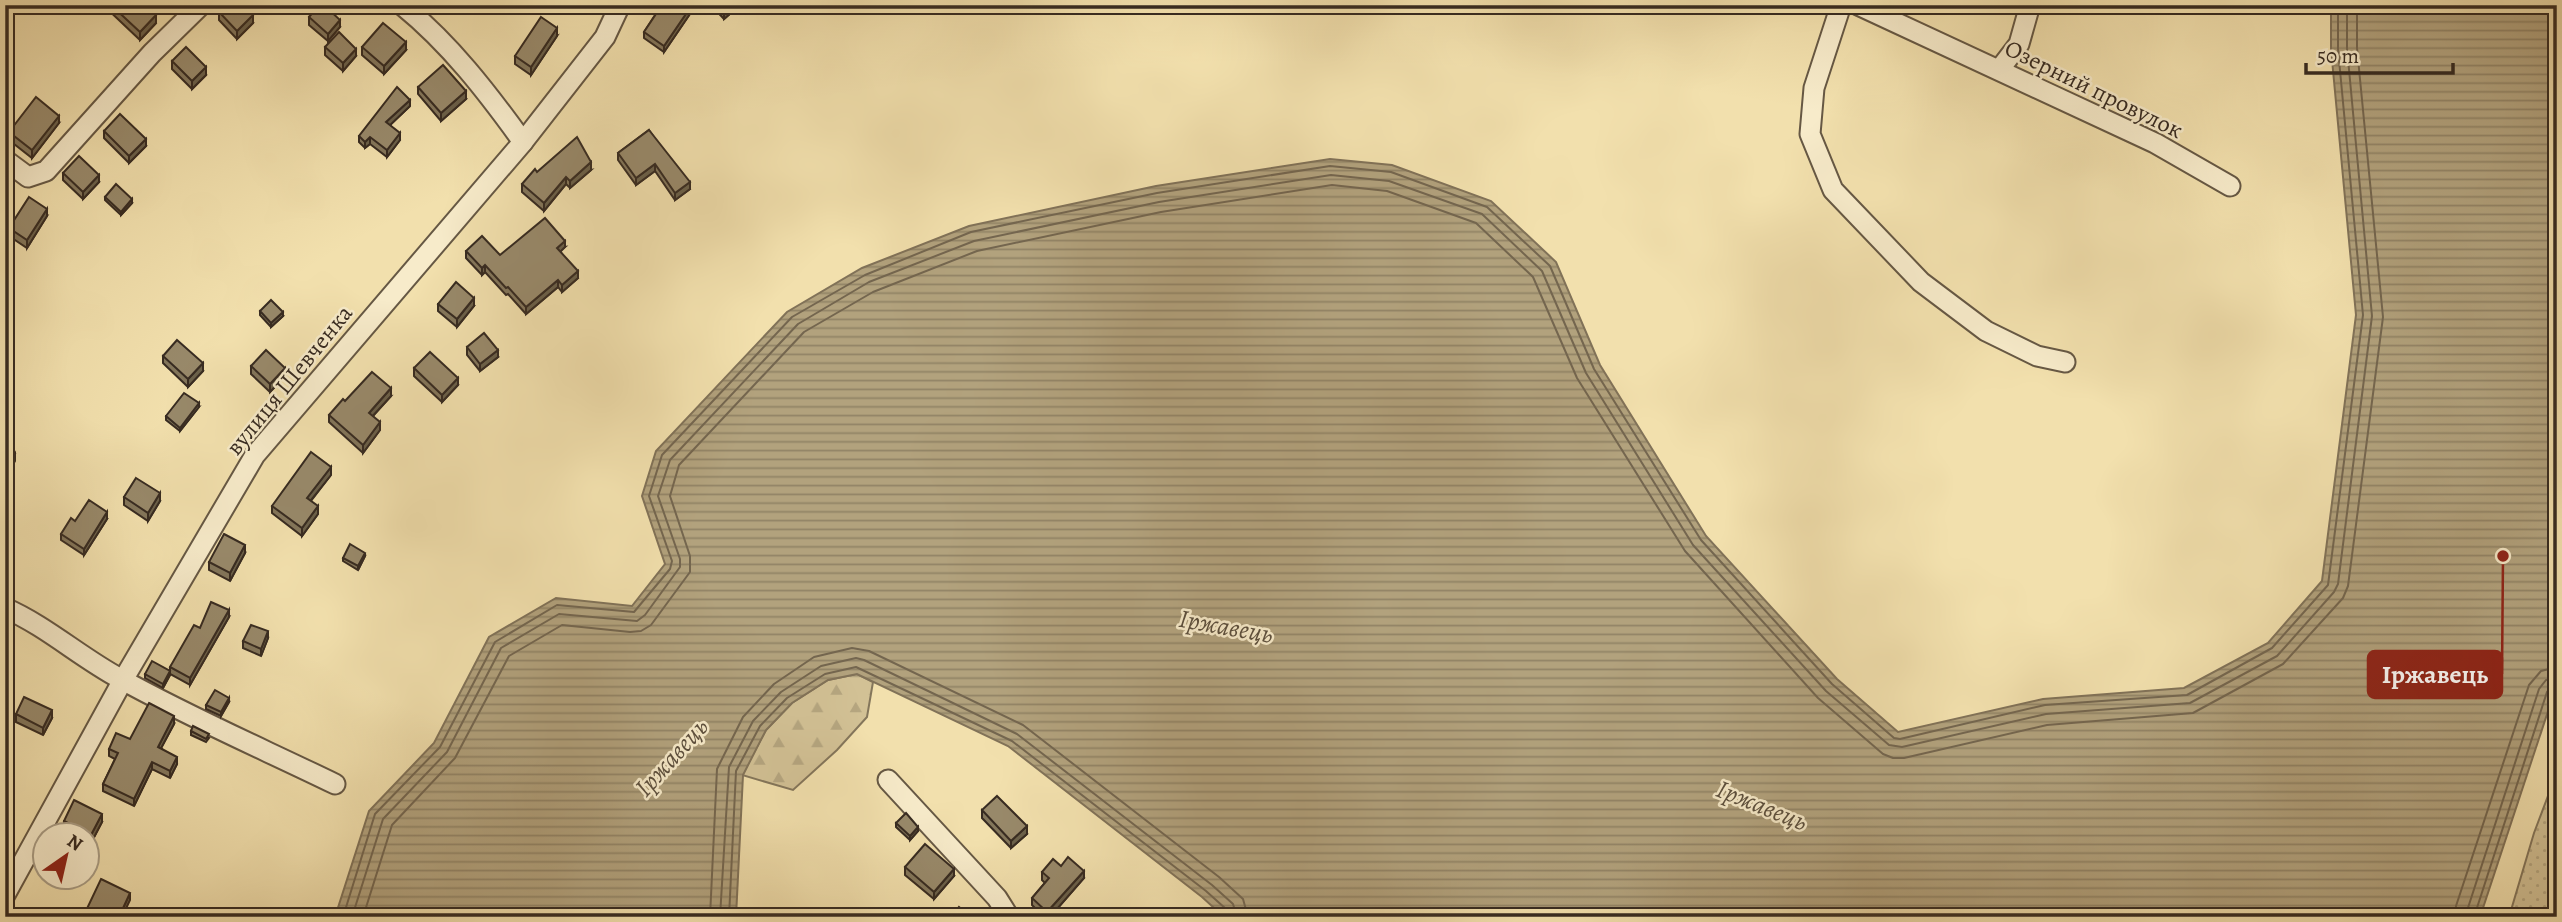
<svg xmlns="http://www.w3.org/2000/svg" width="2562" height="922" font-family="Alegreya,serif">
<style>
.grass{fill:url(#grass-dots);stroke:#84765b;stroke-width:2}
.forest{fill:url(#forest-firs);stroke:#84765b;stroke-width:2}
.water{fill:url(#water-rules);stroke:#817258;stroke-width:2}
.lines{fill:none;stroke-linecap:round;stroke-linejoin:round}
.shore{stroke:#74664f;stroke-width:2}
.minor-casing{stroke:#665844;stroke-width:23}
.minor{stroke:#f7ebca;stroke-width:19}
.wall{fill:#83765b;stroke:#372b21;stroke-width:2}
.shaded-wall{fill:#6a604a;stroke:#372b21;stroke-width:2}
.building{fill:#98896a;stroke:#372b21;stroke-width:2}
.labels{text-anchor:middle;stroke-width:5;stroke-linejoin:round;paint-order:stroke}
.street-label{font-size:24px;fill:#372b21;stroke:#f7ebca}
.water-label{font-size:26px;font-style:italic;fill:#5c4f3d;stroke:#f7ebca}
.leader{fill:none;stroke:#8f2418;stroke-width:2.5}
.callout-dot{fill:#8f2418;stroke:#f7ebca;stroke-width:2.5}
.callout{fill:#8f2418;stroke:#8f2418;stroke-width:2.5}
.callout-label{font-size:26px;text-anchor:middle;font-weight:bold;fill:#fff}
</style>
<defs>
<pattern id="grass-dots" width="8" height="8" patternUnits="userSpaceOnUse" patternTransform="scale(1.75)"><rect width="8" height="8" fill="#d2c195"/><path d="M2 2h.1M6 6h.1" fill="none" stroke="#b5a680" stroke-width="1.8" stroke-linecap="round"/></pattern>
<pattern id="forest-firs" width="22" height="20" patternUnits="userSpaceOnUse" patternTransform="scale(1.75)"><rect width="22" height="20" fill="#d2c195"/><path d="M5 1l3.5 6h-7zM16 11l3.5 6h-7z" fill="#b5a680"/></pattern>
<pattern id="water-rules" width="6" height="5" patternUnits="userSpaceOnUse" patternTransform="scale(1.75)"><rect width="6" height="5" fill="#b2a27d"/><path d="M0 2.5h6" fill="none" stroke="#928466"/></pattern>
</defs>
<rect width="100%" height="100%" fill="#f2e0ad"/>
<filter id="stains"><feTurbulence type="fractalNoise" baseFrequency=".00286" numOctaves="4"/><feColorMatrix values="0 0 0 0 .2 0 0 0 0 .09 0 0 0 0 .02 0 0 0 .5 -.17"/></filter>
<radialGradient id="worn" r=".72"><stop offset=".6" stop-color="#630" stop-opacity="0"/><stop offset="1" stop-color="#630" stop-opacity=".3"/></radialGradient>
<polygon class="grass" points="2557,772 2557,917 2509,917 2534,833"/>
<polygon class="forest" points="857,674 873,682 867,717 837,750 793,790 742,775 766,730 792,703 828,680"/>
<polygon class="water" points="2331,5 2557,5 2557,684 2480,917 1224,917 1202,897 1008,746 857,674 828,680 792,703 766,730 743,775 736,917 335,917 369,811 434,743 489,637 556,598 632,606 665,564 642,496 656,451 787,312 862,268 969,226 1156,186 1330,159 1392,165 1491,201 1556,262 1600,365 1706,536 1837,679 1898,732 2043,699 2184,688 2268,643 2322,581 2356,315 2331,49"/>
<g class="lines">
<g class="shore">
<polyline points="343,917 375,814 440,747 495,642 557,605 634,612 670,569 672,561 649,496 662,455 792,317 865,275 971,232 1157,193 1330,166 1391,172 1487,207 1550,266 1594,369 1701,540 1832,684 1894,738 1900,739 2045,705 2187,695 2272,648 2328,585 2363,315 2338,49 2338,5"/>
<polyline points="352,917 383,819 447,752 501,648 559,614 637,621 645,615 680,567 680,559 658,496 670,460 798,324 869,282 974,241 1159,202 1331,175 1389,181 1482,214 1542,271 1586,373 1693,545 1826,691 1889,745 1902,747 2046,714 2190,703 2277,656 2334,592 2338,584 2372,316 2347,48 2347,5"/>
<polyline points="363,917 392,825 455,758 509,656 562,625 630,632 641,631 651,625 690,572 690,556 670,496 679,465 804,332 873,292 977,251 1161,212 1332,185 1387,191 1476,223 1533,277 1577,378 1685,551 1818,698 1883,754 1893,758 1904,758 2047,725 2193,713 2283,664 2343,598 2348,586 2383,317 2357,48 2357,5"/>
<polyline points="710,917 717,769 743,717 774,684 814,657 852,648 869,651 1023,725 1219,877 1243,899 1248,917"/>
<polyline points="720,917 729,767 753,721 781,692 821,666 856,658 864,660 1017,734 1212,885 1233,904 1237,917"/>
<polyline points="729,917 736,771 760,726 787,698 825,674 856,667 1012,741 1206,891 1226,909 1228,917"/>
<polyline points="2455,917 2456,906 2529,685 2541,671 2557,667"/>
<polyline points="2465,917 2539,689 2546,680 2557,678"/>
<polyline points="2474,917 2547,692 2551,688 2557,687"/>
</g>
<g class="minor-casing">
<g id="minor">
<path d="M402 5C450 44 487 92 523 142"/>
<polyline points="1841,5 1814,88 1810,134 1833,190 1921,282 1986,331 2037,356 2065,362"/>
<polyline points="1858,5 2155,143 2230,186"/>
<polyline points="1999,70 2019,44 2030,5"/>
<polyline points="5,160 28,177 46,171 152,53 201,5"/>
<path d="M5 608C46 626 80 657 119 678 189 717 263 749 335 784"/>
<polyline points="888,780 997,898 1009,917"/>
<polyline points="5,895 123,680 255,455 523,142 605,37 620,5"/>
</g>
</g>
<use href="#minor" class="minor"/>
</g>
<g class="wall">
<polygon points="103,5 145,5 156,23 140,40"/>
<polygon points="306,5 317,5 312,11"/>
<polygon points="653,5 694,5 694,8 664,52 644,38 644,32 659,9"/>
<polygon points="711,5 740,5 724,19"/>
<polygon points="219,12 253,23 237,39 219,20"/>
<polygon points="309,17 340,27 328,41 309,25"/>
<polygon points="557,36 531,75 515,64 515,56"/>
<polygon points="325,47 356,56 343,71 325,55"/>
<polygon points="362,47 406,50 384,74 362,55"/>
<polygon points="172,61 206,75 192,89 172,69"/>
<polygon points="418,87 466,99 441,121 418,94"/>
<polygon points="410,106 390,125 400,140 387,157 370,144 365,148 359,142 359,136"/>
<polygon points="59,123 32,158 9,140 9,132"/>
<polygon points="649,130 690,189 675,200 655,171 636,185 618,160 618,153"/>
<polygon points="104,131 146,146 129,163 104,138"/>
<polygon points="591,170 570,188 566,184 544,211 522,192 522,184"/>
<polygon points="63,173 99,182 83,199 63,180"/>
<polygon points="105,197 132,203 121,215 105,200"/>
<polygon points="47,216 27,248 9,236 9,228"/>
<polygon points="565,247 560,251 578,278 562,292 558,287 526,314 508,294 506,295 485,272 482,275 466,258 466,251 500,255"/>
<polygon points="438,304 474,306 457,327 438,311"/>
<polygon points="260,311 283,316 271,327 260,315"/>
<polygon points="467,347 498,357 480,371 467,355"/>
<polygon points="163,356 203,371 188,387 163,363"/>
<polygon points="251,366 285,376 270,392 251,374"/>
<polygon points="414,368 458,385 442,402 414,376"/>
<polygon points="391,396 373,416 380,430 363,453 329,422 329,415 345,401"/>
<polygon points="199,407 180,431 166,420 166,416"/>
<polygon points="331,475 311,501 318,514 302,536 272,513 272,506"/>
<polygon points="124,497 160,501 148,521 124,505"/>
<polygon points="107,519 84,555 61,540 61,534 75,521"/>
<polygon points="245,553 230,581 209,570 209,562"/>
<polygon points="365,556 358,570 343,561 343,558"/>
<polygon points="229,617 190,685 170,674 170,667 200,628"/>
<polygon points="268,638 261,656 243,648 243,641"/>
<polygon points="145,674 170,675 163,688 145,678"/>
<polygon points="229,702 221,716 206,709 206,705"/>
<polygon points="16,714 52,718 43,735 16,722"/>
<polygon points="174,724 161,748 177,764 170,778 152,769 134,806 103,791 103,784 115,759 109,756 109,749 130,739"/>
<polygon points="191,731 209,738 206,742 191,735"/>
<polygon points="982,810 1027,834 1011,848 982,818"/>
<polygon points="64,821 102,822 91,843 88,841 88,835 76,835 64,828"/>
<polygon points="896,823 918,831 910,840 896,827"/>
<polygon points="1061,866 1084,878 1050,917 1044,917 1032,905 1032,898 1045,883 1042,880 1042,872"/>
<polygon points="905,867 954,876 934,899 905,875"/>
</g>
<g class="shaded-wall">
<polygon points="692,5 694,5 694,8 664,52 664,46"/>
<polygon points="731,5 740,5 724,19 724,12"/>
<polygon points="156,15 156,23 140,40 140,32"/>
<polygon points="253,15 253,23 237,39 237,31"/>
<polygon points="340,20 340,27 328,41 328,34"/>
<polygon points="557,28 557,36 531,75 531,67"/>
<polygon points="406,42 406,50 384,74 384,66"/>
<polygon points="356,49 356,56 343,71 343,63"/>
<polygon points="206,67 206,75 192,89 192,81"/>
<polygon points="466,91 466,99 441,121 441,113"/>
<polygon points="410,100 410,106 386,129 386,122"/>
<polygon points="59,116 59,123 32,158 32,150"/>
<polygon points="400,133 400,140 387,157 387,150"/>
<polygon points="370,137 370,144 365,148 365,142"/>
<polygon points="146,139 146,146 129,163 129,156"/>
<polygon points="591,162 591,170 570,188 570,181"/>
<polygon points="655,164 655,171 636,185 636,178"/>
<polygon points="99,175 99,182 83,199 83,192"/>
<polygon points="566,177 566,184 544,211 544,203"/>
<polygon points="690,182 690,189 675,200 675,193"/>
<polygon points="132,199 132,203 121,215 121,212"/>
<polygon points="47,209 47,216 27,248 27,240"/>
<polygon points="565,241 565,247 557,255 557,248"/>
<polygon points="485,265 485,272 482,275 482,268"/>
<polygon points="578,271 578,278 562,292 562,285"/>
<polygon points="558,280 558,287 526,314 526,307"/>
<polygon points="474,298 474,306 457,327 457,319"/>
<polygon points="283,312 283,316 271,327 271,323"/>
<polygon points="498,350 498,357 480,371 480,364"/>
<polygon points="203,363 203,371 188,387 188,379"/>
<polygon points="285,368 285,376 270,392 270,384"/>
<polygon points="458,378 458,385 442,402 442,395"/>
<polygon points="391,388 391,396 369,420 369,413"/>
<polygon points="199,403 199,407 180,431 180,428"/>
<polygon points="380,422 380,430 363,453 363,445"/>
<polygon points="15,454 15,461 5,479 5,471"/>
<polygon points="331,467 331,475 307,505 307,498"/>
<polygon points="160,493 160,501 148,521 148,513"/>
<polygon points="318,506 318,514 302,536 302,528"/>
<polygon points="13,512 13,519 5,531 5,524"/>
<polygon points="107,512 107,519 84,555 84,549"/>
<polygon points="245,545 245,553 230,581 230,573"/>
<polygon points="365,553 365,556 358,570 358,566"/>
<polygon points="229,610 229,617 190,685 190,678"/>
<polygon points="268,631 268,638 261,656 261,649"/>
<polygon points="170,671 170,675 163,688 163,684"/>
<polygon points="229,698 229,702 221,716 221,712"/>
<polygon points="52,710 52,718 43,735 43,728"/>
<polygon points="174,716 174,724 158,754 158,747"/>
<polygon points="177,757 177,764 170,778 170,771"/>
<polygon points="152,762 152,769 134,806 134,799"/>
<polygon points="102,814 102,822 91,843 91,835"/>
<polygon points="1027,826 1027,834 1011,848 1011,841"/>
<polygon points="918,827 918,831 910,840 910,836"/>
<polygon points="954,869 954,876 934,899 934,892"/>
<polygon points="1084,871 1084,878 1050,917 1047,917 1047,912"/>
<polygon points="130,893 130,900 122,917 119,917"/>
</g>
<g class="building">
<polygon points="111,5 145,5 156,15 140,32"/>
<polygon points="225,5 243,5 253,15 237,31 219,12"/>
<polygon points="319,5 324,5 340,20 328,34 309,17"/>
<polygon points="662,5 692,5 664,46 644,32"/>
<polygon points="718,5 731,5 724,12"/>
<polygon points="541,17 557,28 531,67 515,56"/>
<polygon points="383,23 406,42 384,66 362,47"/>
<polygon points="339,32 356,49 343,63 325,47"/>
<polygon points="186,47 206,67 192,81 172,61"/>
<polygon points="443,65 466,91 441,113 418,87"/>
<polygon points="397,87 410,100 386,122 400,133 387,150 370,137 365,142 359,136"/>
<polygon points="36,97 59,116 32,150 9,132"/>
<polygon points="120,114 146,139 129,156 104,131"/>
<polygon points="649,130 690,182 675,193 655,164 636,178 618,153"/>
<polygon points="577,137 591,162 570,181 566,177 544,203 522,184 535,169 537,172"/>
<polygon points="79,156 99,175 83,192 63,173"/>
<polygon points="116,184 132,199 121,212 105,197"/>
<polygon points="29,197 47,209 27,240 9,228"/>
<polygon points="545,218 565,241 557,248 578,271 562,285 558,280 526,307 508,287 506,288 485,265 482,268 466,251 482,236 500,255"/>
<polygon points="456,282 474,298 457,319 438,304"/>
<polygon points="271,300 283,312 271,323 260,311"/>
<polygon points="484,333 498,350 480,364 467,347"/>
<polygon points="177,340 203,363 188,379 163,356"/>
<polygon points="266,350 285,368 270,384 251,366"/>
<polygon points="430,352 458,378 442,395 414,368"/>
<polygon points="372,372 391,388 369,413 380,422 363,445 329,415 343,399 345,401"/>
<polygon points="184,393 199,403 180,428 166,416"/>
<polygon points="5,449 15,454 5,471"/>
<polygon points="311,452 331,467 307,498 318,506 302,528 272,506"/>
<polygon points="136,478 160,493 148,513 124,497"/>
<polygon points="89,500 107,512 84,549 61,534 71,518 75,521"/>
<polygon points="5,507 13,512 5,524"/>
<polygon points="224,534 245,545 230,573 209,562"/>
<polygon points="350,544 365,553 358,566 343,558"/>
<polygon points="211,602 229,610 190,678 170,667 194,625 200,628"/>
<polygon points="251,625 268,631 261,649 243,641"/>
<polygon points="152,661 170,671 163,684 145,674"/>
<polygon points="215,690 229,698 221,712 206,705"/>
<polygon points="24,697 52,710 43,728 16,714"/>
<polygon points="149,703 174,716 158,747 177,757 170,771 152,762 134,799 103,784 118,753 109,749 116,733 130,739"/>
<polygon points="193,726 209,734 206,739 191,731"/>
<polygon points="997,796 1027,826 1011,841 982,810"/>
<polygon points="74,800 102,814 91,835 64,821"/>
<polygon points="906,813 918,827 910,836 896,823"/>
<polygon points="925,844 954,869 934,892 905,867"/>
<polygon points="1068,857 1084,871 1047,912 1032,898 1049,878 1042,872 1053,859 1061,866"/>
<polygon points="101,879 130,893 119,917 83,917"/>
<polygon points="959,907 971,916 971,917 951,917"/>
</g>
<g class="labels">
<g class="street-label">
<text transform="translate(2094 89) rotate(26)" y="8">Озерний провулок</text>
<text transform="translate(289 380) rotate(-51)" y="8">вулиця Шевченка</text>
</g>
<g class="water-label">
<text transform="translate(1226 626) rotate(10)" y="9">Іржавець</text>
<text transform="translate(671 757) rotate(-48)" y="9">Іржавець</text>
<text transform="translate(1762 805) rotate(22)" y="9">Іржавець</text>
</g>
</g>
<path class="leader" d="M2503 556L2502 674"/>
<circle class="callout-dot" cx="2503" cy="556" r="7"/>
<rect class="callout" x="2368" y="651" width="134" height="47" rx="7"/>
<g class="callout-label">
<text x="2435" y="683">Іржавець</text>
</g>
<rect width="2562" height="922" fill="none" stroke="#f2e0ad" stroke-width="28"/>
<rect x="7" y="7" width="2548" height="908" fill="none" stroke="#372b21" stroke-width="3.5"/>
<rect x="14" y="14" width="2534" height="894" fill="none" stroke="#372b21" stroke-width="2"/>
<g transform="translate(66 856) rotate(34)"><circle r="33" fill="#f7ebca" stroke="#aa9e86" stroke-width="2"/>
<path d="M0-5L12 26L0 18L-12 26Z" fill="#8f2418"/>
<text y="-10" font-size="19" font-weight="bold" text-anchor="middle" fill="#372b21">N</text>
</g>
<path d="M2306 63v10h147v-10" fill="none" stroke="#372b21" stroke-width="3.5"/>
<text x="2317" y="63" font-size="21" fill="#372b21" stroke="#f7ebca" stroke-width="5" paint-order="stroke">50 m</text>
<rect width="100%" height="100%" filter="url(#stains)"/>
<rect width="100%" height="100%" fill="url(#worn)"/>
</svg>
